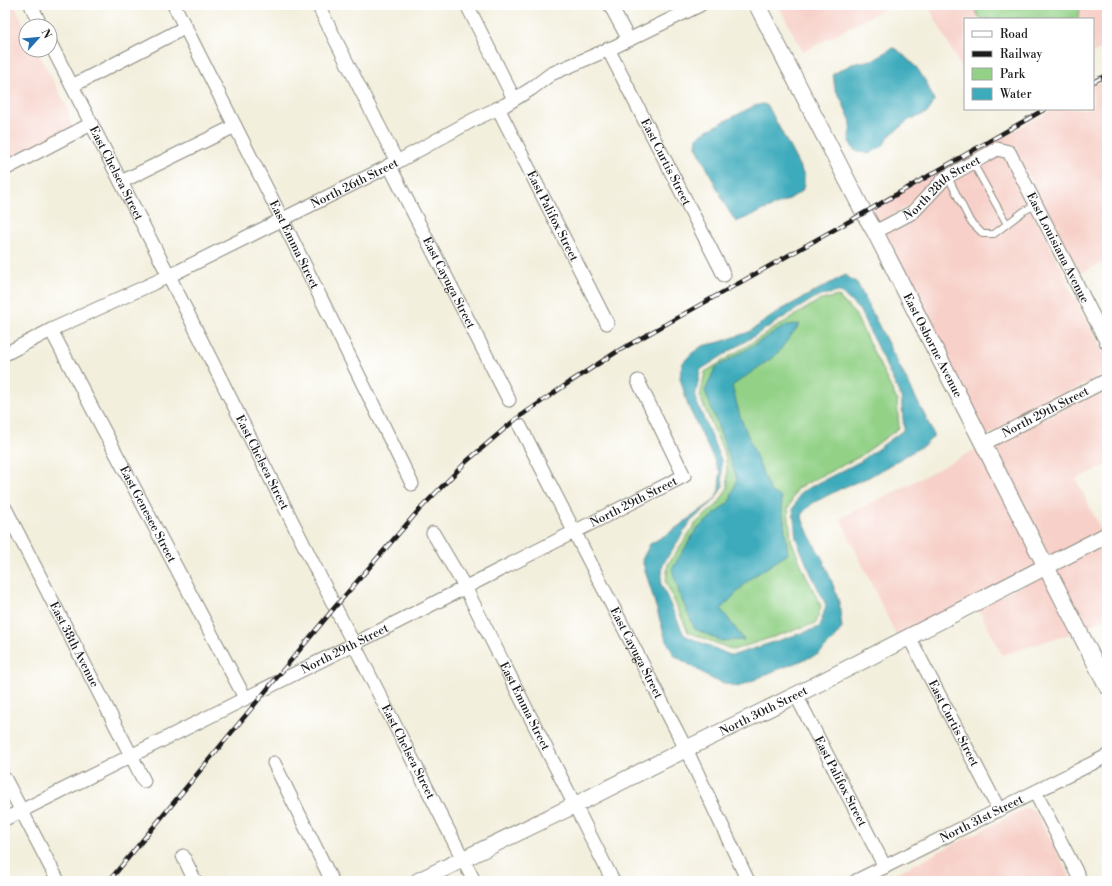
<svg xmlns="http://www.w3.org/2000/svg" width="1112" height="886" font-family="'Libre Bodoni',serif">
<style>
.built{fill:#f7d1c9}
.green{fill:#93d187;stroke:#587652}
.water{fill:#3dabbc;stroke:#2c646c;fill-rule:evenodd}
.lines{fill:none;stroke-linecap:round;stroke-linejoin:round}
.service-casing{stroke:#88867c;stroke-width:8}
.minor-casing{stroke:#88867c;stroke-width:15}
.tertiary-casing{stroke:#88867c;stroke-width:18}
.service{stroke:#fff;stroke-width:6}
.minor{stroke:#fff;stroke-width:13}
.tertiary{stroke:#fff;stroke-width:16}
.rail-casing{stroke:#1c1c1c;stroke-width:4.5}
.rail{stroke:#fff;stroke-width:3;stroke-dasharray:9;stroke-linecap:butt}
.labels{text-anchor:middle;stroke-width:3.5;stroke-linejoin:round;paint-order:stroke}
.street-label{font-size:12px;fill:#1c1c1c;stroke:#fff}
</style>
<rect width="100%" height="100%" fill="#fff"/>
<filter id="ink" filterUnits="userSpaceOnUse"><feTurbulence type="fractalNoise" baseFrequency=".025" numOctaves="2"/><feDisplacementMap in="SourceGraphic" scale="8" xChannelSelector="R" yChannelSelector="G"/><feConvolveMatrix kernelMatrix="1 2 1 2 8 2 1 2 1" color-interpolation-filters="sRGB"/></filter>
<filter id="wash" filterUnits="userSpaceOnUse"><feTurbulence type="fractalNoise" baseFrequency=".012" numOctaves="4" result="noise"/><feDisplacementMap in="SourceGraphic" scale="16" xChannelSelector="R" yChannelSelector="G"/><feGaussianBlur stdDeviation="0.9" result="paint"/><feColorMatrix in="noise" values="0 0 0 0 0 0 0 0 0 0 0 0 0 0 0 0 0 1.4 0 .05"/><feComposite in="paint" operator="in"/></filter>
<g filter="url(#wash)">
<rect width="100%" height="100%" fill="#f3efdd"/>
<g class="built">
<polygon points="5,5 14,5 26,28 26,50 37,50 67,107 71,126 5,161"/>
<polygon points="778,5 891,5 803,52"/>
<polygon points="928,5 1107,5 1107,45 1093,53 1093,19 965,19 965,76"/>
<polygon points="1107,78 1107,261 1079,274 1016,151 1017,148 1014,147 1012,145 877,224 868,208 1010,133 1053,109 1093,109 1093,86"/>
<polygon points="997,156 1005,157 1067,280 1065,281 1107,357 1107,373 986,436 883,234 949,182"/>
<polygon points="1107,386 1107,465 1076,479 1102,532 1049,559 991,446"/>
<polygon points="978,448 1038,565 897,637 840,518 900,489"/>
<polygon points="1107,542 1107,618 1084,628 1054,569"/>
<polygon points="1043,574 1073,633 1002,655 978,608"/>
<polygon points="1026,808 1034,810 1070,876 1060,881 881,881"/>
</g>
<g class="green">
<polygon points="973,5 1081,5 1078,19 980,19"/>
<polygon points="838,296 855,314 897,400 899,428 859,457 797,488 788,509 791,540 802,567 821,606 816,623 733,650 688,632 666,582 668,564 696,523 718,504 728,487 726,458 700,397 705,372 818,301"/>
</g>
<g class="water">
<polygon points="892,48 897,49 917,68 926,82 934,100 932,106 927,113 909,120 888,137 883,146 869,154 854,150 849,141 851,122 842,101 835,89 833,74 852,64 876,59"/>
<polygon points="763,104 768,106 804,175 804,185 802,191 788,200 736,222 727,208 696,146 697,138 702,133 754,106"/>
<path d="M845 275 857 283 926 418 933 433V437L926 444 869 477 842 488 813 503 803 512 802 518 809 535 823 560 832 582 839 602 842 628 832 641 819 654 774 671 738 687 714 680 674 655 665 637 642 560 650 544 669 533 715 500 719 490 720 472 688 406 680 378 682 364 691 354 702 346 720 342 749 332 781 310ZM837 292H841L860 311 901 397 904 429 901 432 861 461 801 492 793 509 796 538 807 565 826 605 820 626 817 628 734 655H730L684 635 661 584 663 564 691 521 714 501 723 486 721 460 695 398 700 371 703 368 816 297Z"/>
<polygon points="800,324 776,355 732,386 740,416 770,491 781,497 788,554 751,578 721,609 744,640 721,641 695,629 680,596 672,569 696,530 730,501 737,479 705,391 715,368 787,325"/>
</g>
</g>
<g filter="url(#ink)">
<g class="lines">
<g class="service-casing">
<g id="service">
<polyline points="973,163 1007,224"/>
<polyline points="948,177 970,221 983,234 994,234 1024,211 1036,205"/>
</g>
</g>
<g class="minor-casing">
<g id="minor">
<polyline points="31,5 41,26"/>
<path id="s1" d="M174 5 282 219 412 484"/>
<polyline points="318,5 397,162"/>
<polyline points="467,5 514,99"/>
<polyline points="610,5 629,40"/>
<path id="s2" d="M50 43 169 276 335 607 474 881"/>
<path id="s3" d="M608 49 724 275"/>
<polyline points="72,86 186,27"/>
<path id="s4" d="M498 108 607 323"/>
<path id="s5" d="M389 165 509 400"/>
<polyline points="5,169 91,124"/>
<polyline points="121,182 235,126"/>
<path id="s6" d="M875 232 913 212 945 178 997 149 1009 152 1107 343"/>
<path id="s7" d="M51 330 245 698"/>
<path id="s8" d="M5 354 51 330 169 276 397 162 473 120 505 105 531 89 551 74 614 47 700 5"/>
<path id="s9" d="M520 426 686 749 748 881"/>
<path id="s10" d="M983 444 1107 380"/>
<path id="s11" d="M5 508 144 781"/>
<path id="s12" d="M433 533 465 587 613 881"/>
<path id="s13" d="M909 637 999 810"/>
<path id="s14" d="M796 695 885 867"/>
<polyline points="274,763 332,881"/>
<polyline points="5,779 58,881"/>
<polyline points="1035,792 1081,881"/>
<path id="s15" d="M5 819 354 644 684 476 638 381"/>
<polyline points="183,856 195,881"/>
<path id="s16" d="M856 881 1107 756"/>
</g>
</g>
<g class="tertiary-casing">
<g id="tertiary">
<path id="s17" d="M757 5 864 213 875 232 1107 686"/>
<path id="s18" d="M418 881 575 805 686 749 796 695 1107 535"/>
</g>
</g>
<use href="#service" class="service"/>
<use href="#minor" class="minor"/>
<use href="#tertiary" class="tertiary"/>
<g class="rail-casing">
<g id="rail">
<polyline points="1093,82 1107,75"/>
<polyline points="109,881 335,607 419,510 467,461 516,419 570,382 618,351 864,213 1045,109"/>
</g>
</g>
<use href="#rail" class="rail"/>
</g>
</g>
<g class="labels">
<g class="street-label">
<text dy="4" stroke="none"><textPath href="#s3" startOffset="127">East Curtis Street</textPath></text>
<text dy="4" stroke="none"><textPath href="#s2" startOffset="146">East Chelsea Street</textPath></text>
<text dy="4" stroke="none"><textPath href="#s8" startOffset="389">North 26th Street</textPath></text>
<text dy="4" stroke="none"><textPath href="#s6" startOffset="81">North 28th Street</textPath></text>
<text dy="4" stroke="none"><textPath href="#s4" startOffset="121">East Palifox Street</textPath></text>
<text dy="4" stroke="none"><textPath href="#s1" startOffset="268">East Emma Street</textPath></text>
<text dy="4" stroke="none"><textPath href="#s6" startOffset="269">East Louisiana Avenue</textPath></text>
<text dy="4" stroke="none"><textPath href="#s5" startOffset="132">East Cayuga Street</textPath></text>
<text dy="4" stroke="none"><textPath href="#s17" startOffset="383">East Osborne Avenue</textPath></text>
<text dy="4" stroke="none"><textPath href="#s10" startOffset="70">North 29th Street</textPath></text>
<text dy="4" stroke="none"><textPath href="#s2" startOffset="470">East Chelsea Street</textPath></text>
<text dy="4" stroke="none"><textPath href="#s15" startOffset="704">North 29th Street</textPath></text>
<text dy="4" stroke="none"><textPath href="#s7" startOffset="208">East Genesee Street</textPath></text>
<text dy="4" stroke="none"><textPath href="#s11" startOffset="153">East 38th Avenue</textPath></text>
<text dy="4" stroke="none"><textPath href="#s15" startOffset="380">North 29th Street</textPath></text>
<text dy="4" stroke="none"><textPath href="#s9" startOffset="255">East Cayuga Street</textPath></text>
<text dy="4" stroke="none"><textPath href="#s12" startOffset="196">East Emma Street</textPath></text>
<text dy="4" stroke="none"><textPath href="#s18" startOffset="385">North 30th Street</textPath></text>
<text dy="4" stroke="none"><textPath href="#s13" startOffset="97">East Curtis Street</textPath></text>
<text dy="4" stroke="none"><textPath href="#s2" startOffset="794">East Chelsea Street</textPath></text>
<text dy="4" stroke="none"><textPath href="#s14" startOffset="97">East Palifox Street</textPath></text>
<text dy="4" stroke="none"><textPath href="#s16" startOffset="140">North 31st Street</textPath></text>
</g>
</g>
<rect width="1112" height="886" fill="none" stroke="#fff" stroke-width="20"/>
<rect x="964" y="18" width="130" height="92" fill="#ffffff" stroke="#a4a4a4"/>
<rect x="972" y="31" width="20" height="6" fill="#ffffff" stroke="#a4a4a4"/>
<text x="1000" y="38" font-size="12" fill="#1c1c1c">Road</text>
<rect x="972" y="51" width="20" height="6" fill="#1c1c1c" stroke="#a4a4a4"/>
<text x="1000" y="58" font-size="12" fill="#1c1c1c">Railway</text>
<rect x="972" y="68" width="20" height="12" fill="#93d187" stroke="#a4a4a4"/>
<text x="1000" y="78" font-size="12" fill="#1c1c1c">Park</text>
<rect x="972" y="88" width="20" height="12" fill="#3dabbc" stroke="#a4a4a4"/>
<text x="1000" y="98" font-size="12" fill="#1c1c1c">Water</text>
<g transform="translate(38 38) rotate(63)"><circle r="19" fill="#ffffff" stroke="#a4a4a4"/>
<path d="M0-3L7 15L0 10L-7 15Z" fill="#1f6fb2"/>
<text y="-6" font-size="11" font-weight="bold" text-anchor="middle" fill="#1c1c1c">N</text>
</g>
</svg>
